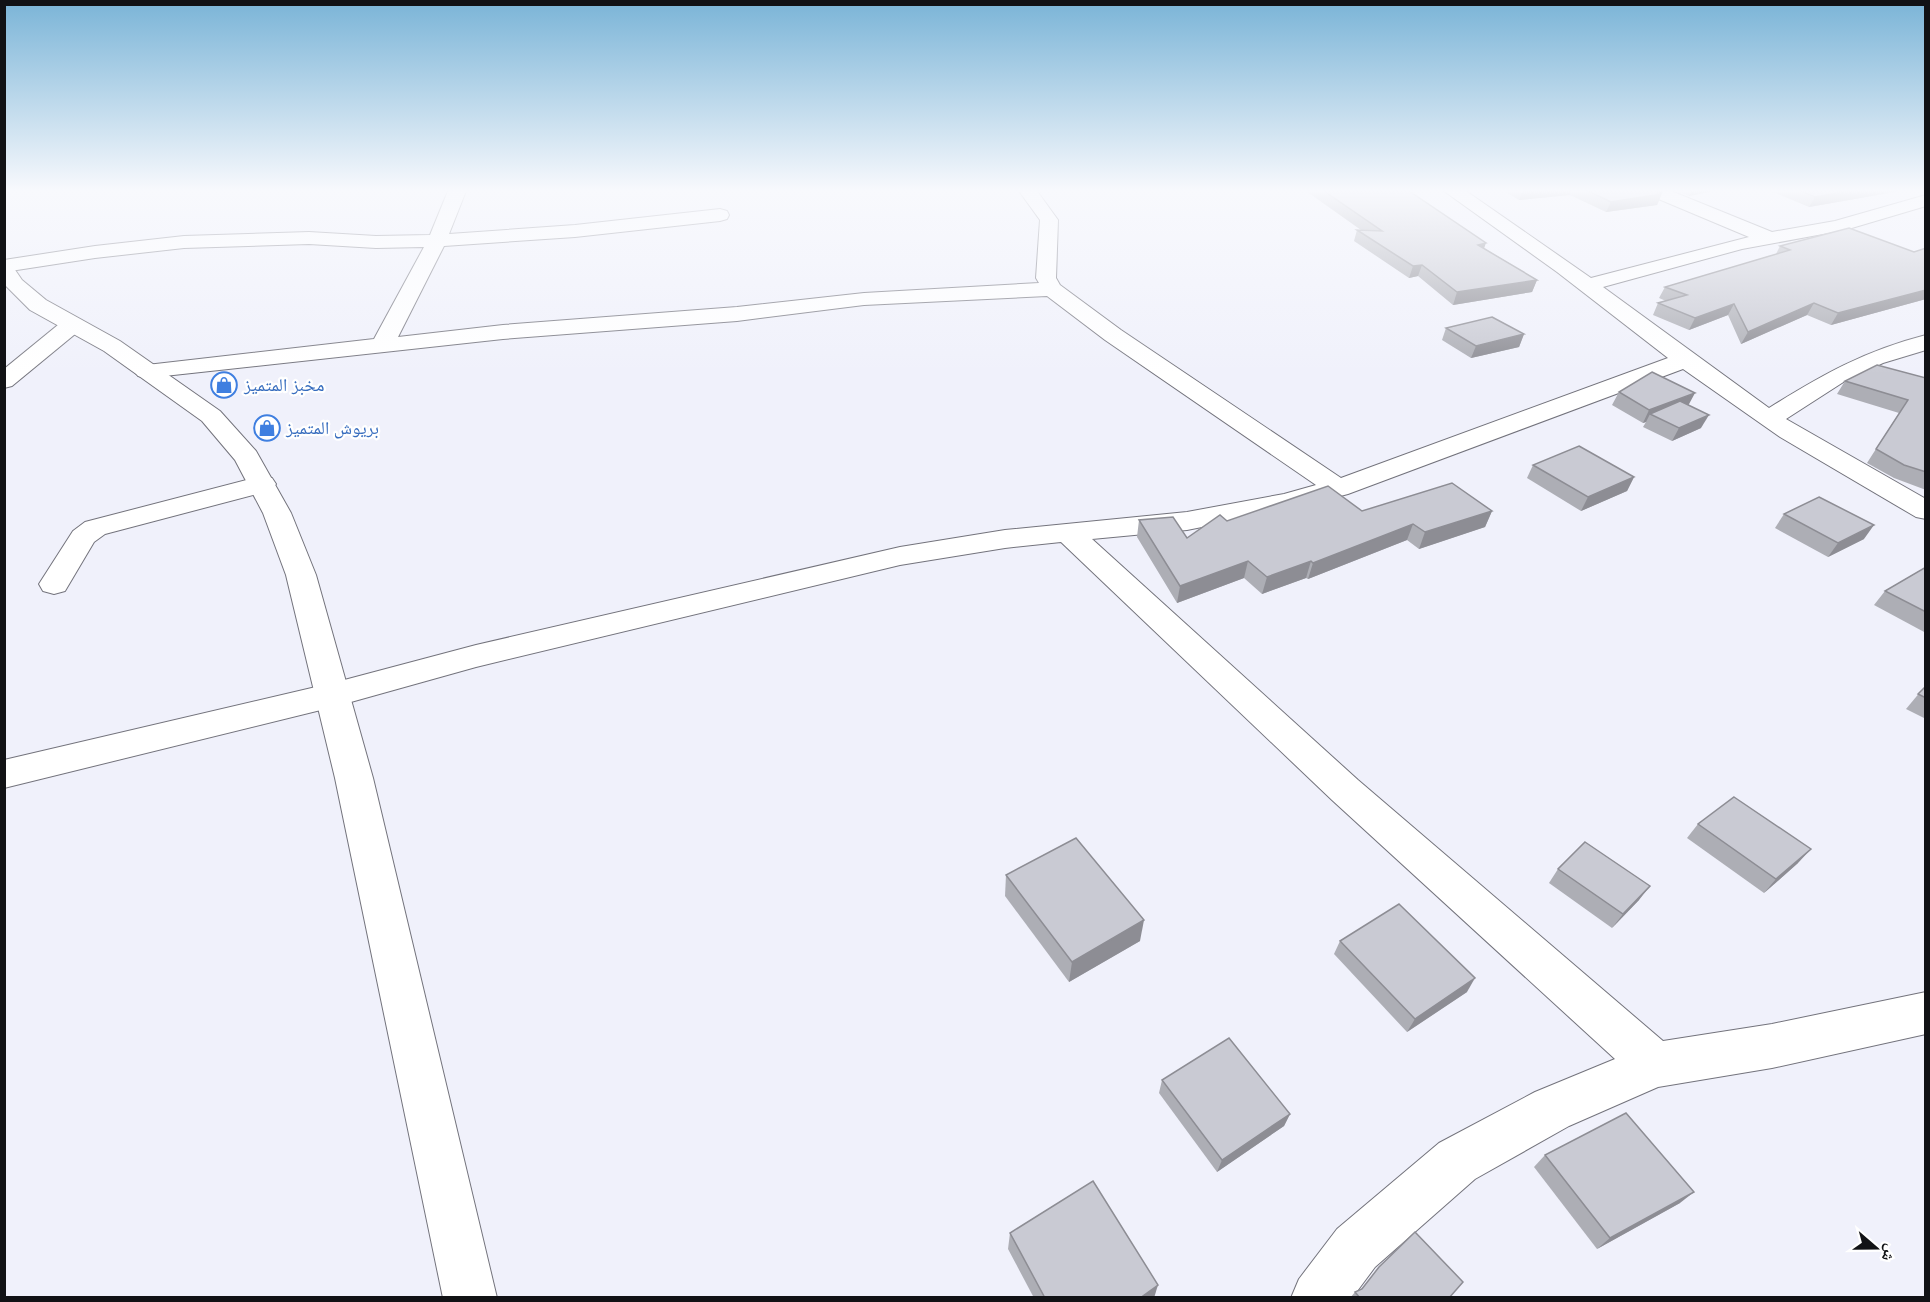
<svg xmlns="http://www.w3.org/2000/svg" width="1930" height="1302" font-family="Raleway,'Noto Naskh Arabic',sans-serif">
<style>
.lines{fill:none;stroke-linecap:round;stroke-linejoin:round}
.minor-casing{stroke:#73737c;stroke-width:2}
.tertiary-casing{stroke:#73737c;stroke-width:2}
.minor{fill:#fff;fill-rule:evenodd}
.tertiary{fill:#fff;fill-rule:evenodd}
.wall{fill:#adaeb5}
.shaded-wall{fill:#8d8d94}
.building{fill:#c9cad3;stroke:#8d8d94;stroke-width:1.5}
.labels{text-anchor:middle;stroke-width:4.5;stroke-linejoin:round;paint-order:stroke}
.far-shop-label{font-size:18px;fill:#366cbe;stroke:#fff;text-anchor:start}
</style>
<rect width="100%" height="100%" fill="#f0f1fb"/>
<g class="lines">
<g class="minor-casing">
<g id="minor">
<path d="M448 191H466L449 234 575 225 720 209 727 211 729 215 727 219 720 221 575 237 444 246 398 337 503 325 737 307 864 293 1039 283 1036 278 1040 220 1019 191H1037L1058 220 1056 278 1060 285 1121 330 1341 478 1668 358 1557 272 1444 191H1466L1591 278 1749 237 1649 195 1646 191H1671L1772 232 1835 221 1926 195V206L1845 230 1742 249 1603 287 1769 408C1822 375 1864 351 1926 335V350L1883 363 1845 381 1786 419 1926 499V519L1916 517 1780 437 1683 369 1348 494 1287 510 1187 530 1092 539 1358 780 1663 1041 1772 1024 1926 992V1034L1772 1068 1658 1087 1569 1126 1475 1179 1375 1267 1352 1298H1291L1299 1279 1337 1229 1439 1143 1535 1092 1615 1059 1332 800 1061 542 1005 548 900 565 476 667 333 707 4 788V760L333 683 476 645 900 547 1005 530 1187 512 1284 494 1316 485 1105 340 1047 296 864 305 737 321 503 339 146 378 138 376 134 371 138 366 374 339 424 247 376 248 309 244 184 248 95 258 4 272V260L95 246 184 236 309 232 376 236 430 235Z"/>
<polygon points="72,318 80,320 83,325 80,330 12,386 4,388 4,369 64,320"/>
<polygon points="262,476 272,478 276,484 272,490 105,534 94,542 65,591 54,594 43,591 39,584 73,531 85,522"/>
</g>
</g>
<g class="tertiary-casing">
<polygon id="tertiary" points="4,262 11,264 22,280 46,300 120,341 220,411 256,451 291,513 316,575 373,778 497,1298 443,1298 335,778 286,575 263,513 235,460 202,421 104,351 30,310 4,284"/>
</g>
<use href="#minor" class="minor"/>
<use href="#tertiary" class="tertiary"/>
</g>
<g class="wall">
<polygon points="1306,191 1409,191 1484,248 1537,280 1532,292 1453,305 1418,276 1409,278 1354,241 1357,230 1361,230"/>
<polygon points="1504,191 1663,191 1657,205 1606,212 1570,195 1519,200"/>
<polygon points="1678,191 1714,191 1689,196"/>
<polygon points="1771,191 1900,191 1809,207"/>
<polygon points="1780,246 1914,252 1926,248 1926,299 1831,325 1807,315 1741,344 1728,315 1689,330 1653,315 1658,303 1666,301 1659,298 1665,287 1776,254"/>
<polygon points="1446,328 1524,334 1519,347 1471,358 1442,340"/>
<polygon points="1926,378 1926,490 1894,478 1867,463 1899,413 1837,394 1845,381"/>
<polygon points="1619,392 1689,406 1701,428 1672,441 1643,427 1646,422 1643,423 1612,405"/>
<polygon points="1533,465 1634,477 1627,491 1581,511 1527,478"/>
<polygon points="1362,511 1492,511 1485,527 1419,549 1407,540 1308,579 1306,578 1262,594 1244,578 1177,603 1137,537 1139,520 1187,538 1227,521"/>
<polygon points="1784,514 1864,539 1828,557 1775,528"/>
<polygon points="1926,567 1926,633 1874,605 1885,591"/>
<polygon points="1926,685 1926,719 1906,709"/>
<polygon points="1698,824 1798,863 1764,893 1687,838"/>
<polygon points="1558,869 1639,900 1612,928 1549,883"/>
<polygon points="1006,875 1140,941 1069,982 1005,896"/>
<polygon points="1340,941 1467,992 1407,1032 1334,954"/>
<polygon points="1162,1080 1290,1114 1284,1126 1217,1172 1159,1093"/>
<polygon points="1545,1155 1680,1203 1597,1249 1534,1167"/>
<polygon points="1010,1233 1154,1298 1034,1298 1008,1249"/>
<polygon points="1379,1267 1449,1298 1350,1298 1355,1292 1361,1289"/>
</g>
<g class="shaded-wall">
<polygon points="1522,191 1571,191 1570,195 1519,200"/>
<polygon points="1663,191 1657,205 1606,212 1611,202"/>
<polygon points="1691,191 1714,191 1689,196"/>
<polygon points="1847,191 1900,191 1809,207 1815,197"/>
<polygon points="1486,243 1482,254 1478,245"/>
<polygon points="1422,265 1418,276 1409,278 1413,266"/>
<polygon points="1537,280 1532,292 1453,305 1457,292"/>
<polygon points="1926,290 1926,299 1831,325 1838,313"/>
<polygon points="1814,303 1807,315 1741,344 1748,332"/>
<polygon points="1734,304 1728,315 1689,330 1695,318"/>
<polygon points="1524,334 1519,347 1471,358 1476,346"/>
<polygon points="1695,393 1688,406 1650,414 1646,422 1643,423 1649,410"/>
<polygon points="1709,415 1701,428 1672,441 1679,428"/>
<polygon points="1634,477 1627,491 1581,511 1588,497"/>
<polygon points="1492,511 1485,527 1419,549 1425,532"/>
<polygon points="1413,524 1407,540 1308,579 1313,563"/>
<polygon points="1874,525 1864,539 1828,557 1838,543"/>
<polygon points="1248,561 1244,578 1177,603 1180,586"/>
<polygon points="1311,561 1306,578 1262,594 1267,577"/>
<polygon points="1811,849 1798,863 1764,893 1776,879"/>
<polygon points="1650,886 1639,900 1612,928 1623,914"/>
<polygon points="1144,920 1140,941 1069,982 1072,962"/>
<polygon points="1475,978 1467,992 1407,1032 1415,1019"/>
<polygon points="1290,1114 1284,1126 1217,1172 1222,1160"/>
<polygon points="1694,1192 1680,1203 1597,1249 1610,1238"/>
<polygon points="1158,1285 1154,1298 1140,1298"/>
</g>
<g class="building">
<polygon points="1324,191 1409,191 1486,243 1478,245 1537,280 1457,292 1422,265 1413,266 1357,230 1382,231"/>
<polygon points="1588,191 1663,191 1656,193 1661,194 1611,202"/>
<polygon points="1801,191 1847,191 1815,197"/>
<polygon points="1849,228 1914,252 1926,248 1926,290 1838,313 1814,303 1748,332 1734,304 1695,318 1658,303 1687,295 1665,287 1790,250 1780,246"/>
<polygon points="1492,317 1524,334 1476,346 1446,328"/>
<polygon points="1877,365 1926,378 1926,472 1904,465 1876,449 1908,400 1845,381"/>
<polygon points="1652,372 1695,393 1649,410 1619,392"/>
<polygon points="1680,401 1709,415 1679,428 1650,414"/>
<polygon points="1579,446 1634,477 1588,497 1533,465"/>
<polygon points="1452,483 1492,511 1425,532 1413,524 1313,563 1311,561 1267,577 1248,561 1180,586 1139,520 1173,517 1187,538 1220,515 1227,521 1328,486 1362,511"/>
<polygon points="1819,497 1874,525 1838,543 1784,514"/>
<polygon points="1926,567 1926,612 1885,591"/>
<polygon points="1926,686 1926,698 1918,694"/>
<polygon points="1734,797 1811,849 1776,879 1698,824"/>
<polygon points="1076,838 1144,920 1072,962 1006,875"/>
<polygon points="1585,842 1650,886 1623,914 1558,869"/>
<polygon points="1399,904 1475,978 1415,1019 1340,941"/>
<polygon points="1229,1038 1290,1114 1222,1160 1162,1080"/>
<polygon points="1626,1113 1694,1192 1610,1238 1545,1155"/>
<polygon points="1093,1181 1158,1285 1140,1298 1045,1298 1010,1233"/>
<polygon points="1415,1232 1463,1282 1449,1298 1360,1298 1355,1292 1362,1289 1379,1267"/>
</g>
<linearGradient id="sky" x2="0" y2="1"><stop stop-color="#7ab4d7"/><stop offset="0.51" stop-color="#f8f9fd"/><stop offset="1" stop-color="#f8f9fd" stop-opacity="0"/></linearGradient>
<rect width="1930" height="374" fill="url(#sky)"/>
<defs>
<g id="shop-ring" transform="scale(1.35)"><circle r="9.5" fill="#fff" stroke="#3f7fe0" stroke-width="1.5"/><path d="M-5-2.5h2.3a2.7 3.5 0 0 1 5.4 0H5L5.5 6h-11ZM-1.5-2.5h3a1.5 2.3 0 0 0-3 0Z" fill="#3f7fe0"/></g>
</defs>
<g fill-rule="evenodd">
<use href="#shop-ring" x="224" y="385"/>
<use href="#shop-ring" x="267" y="428"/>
</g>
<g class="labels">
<g class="far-shop-label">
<text x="244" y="391">مخبز المتميز</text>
<text x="286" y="434">بريوش المتميز</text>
</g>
</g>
<rect width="1930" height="1302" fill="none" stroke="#111215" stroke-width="12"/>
<g transform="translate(1876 1248) rotate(110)" stroke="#ffffff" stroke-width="4.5" paint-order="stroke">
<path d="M0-4.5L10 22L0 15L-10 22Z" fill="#111215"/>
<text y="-9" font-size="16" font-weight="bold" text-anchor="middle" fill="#111215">ش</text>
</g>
</svg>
